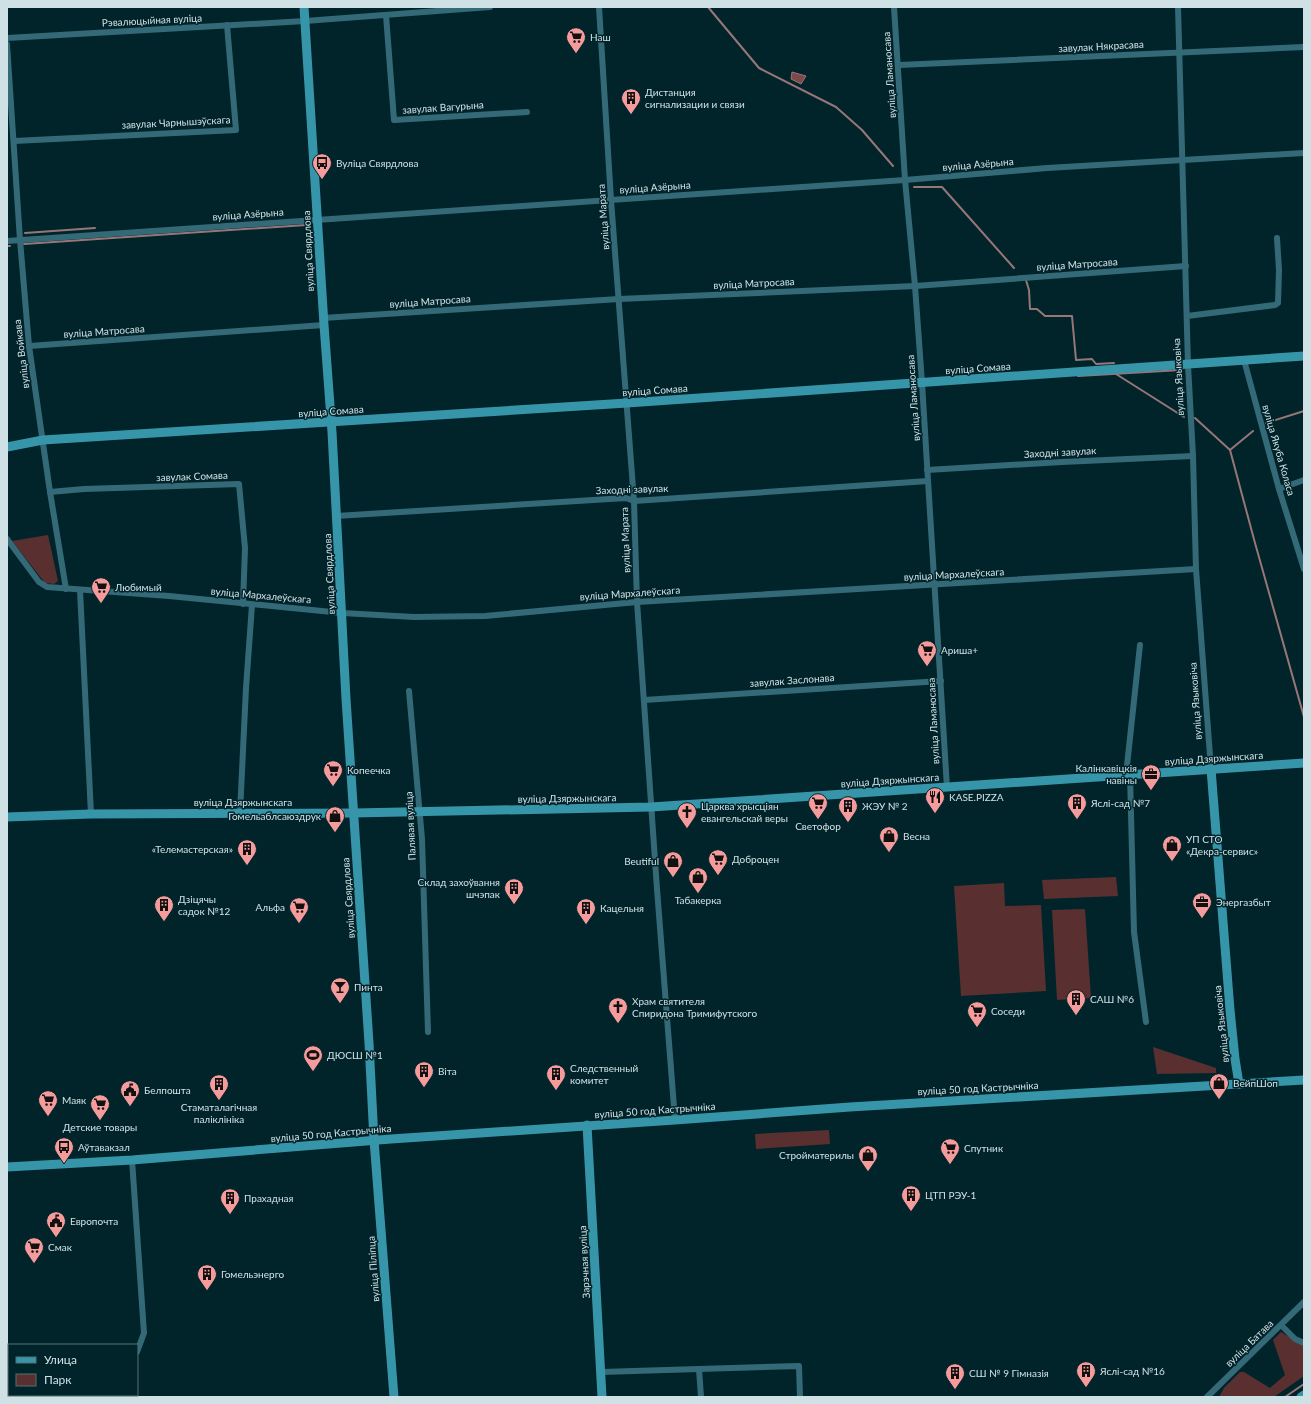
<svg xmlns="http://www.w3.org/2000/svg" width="1311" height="1404" font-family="Lato,sans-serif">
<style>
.green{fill:#5a2f2f}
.water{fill:#7f4849;stroke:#977678}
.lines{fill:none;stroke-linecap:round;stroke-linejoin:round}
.stream{stroke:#977678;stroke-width:2}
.street{stroke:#346a77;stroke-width:6}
.secondary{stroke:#3795aa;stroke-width:9}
.labels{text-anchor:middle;stroke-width:3;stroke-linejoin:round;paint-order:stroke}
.street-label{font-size:10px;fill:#cfe1e5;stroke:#01242b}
.poi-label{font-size:10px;fill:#cfe1e5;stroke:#01242b;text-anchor:start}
</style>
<rect width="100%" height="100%" fill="#01242b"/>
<g class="green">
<polygon points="48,535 58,581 54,584 45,583 12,541"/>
<polygon points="1116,877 1118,896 1044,899 1042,880"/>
<polygon points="1004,883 1005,906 1041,905 1046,991 961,996 954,886"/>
<polygon points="1085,909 1091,998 1057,1000 1052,910"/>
<polygon points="1153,1047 1216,1068 1216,1073 1157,1074"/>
<polygon points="829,1130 830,1144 756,1149 755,1134"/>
<polygon points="1281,1332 1304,1346 1304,1376 1274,1397 1219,1397 1224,1388 1240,1372 1244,1372 1270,1388 1285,1375 1273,1340"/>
</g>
<polygon class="water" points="792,72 806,76 801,84 791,79"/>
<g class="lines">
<g class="stream">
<polyline points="708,7 759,68 836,107 862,130 893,166"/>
<polyline points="914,187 942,187 1014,268"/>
<polyline points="25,233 95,228"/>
<polyline points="24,244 306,225"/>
<polyline points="7,246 10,246"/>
<polyline points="1026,280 1029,290 1030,309 1037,309 1045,316 1072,316 1076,360 1092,359 1096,364 1114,363"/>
<polyline points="1116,374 1184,417"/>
<polyline points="1078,376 1181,370"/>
<polyline points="1195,418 1230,450"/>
<polyline points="1266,423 1304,411"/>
<polyline points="1253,431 1230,450 1255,543 1304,717"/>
<polyline points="1285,1397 1304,1384"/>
</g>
<g class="street">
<polyline points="599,7 611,200 634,501 637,602 657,889 675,1120"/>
<polyline points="894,7 905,180 915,286 922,383 947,788"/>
<polyline points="1178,7 1188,365 1193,456 1196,569 1211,769"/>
<polyline points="386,15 394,120 527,112"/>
<polyline points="7,38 305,21 490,7"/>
<polyline points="7,44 20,240 29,346 50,492 66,589"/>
<polyline points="899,65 1304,47"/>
<polyline points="14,141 236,130 227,25"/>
<polyline points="7,241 905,180 1047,168 1304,153"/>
<polyline points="1187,316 1275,305 1278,303 1279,270 1277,238"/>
<polyline points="323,318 619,299 915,286 1186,266"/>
<polyline points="29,346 324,325"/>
<polyline points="1244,360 1279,489 1304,569"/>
<polyline points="927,470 1062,462 1193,456"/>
<polyline points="1279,489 1304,480"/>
<polyline points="50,492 84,489 239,484 245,548 243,604"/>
<polyline points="336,516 626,498 634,501 928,481"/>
<polyline points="7,539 39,582 47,587 169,596 342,613 414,617 485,616 637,602 1196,569"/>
<polyline points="80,590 91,814"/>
<polyline points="409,691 422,839 428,1032"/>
<polyline points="644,700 941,681"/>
<polyline points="1130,774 1134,932 1146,1022"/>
<polyline points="1126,775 1140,645"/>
<polyline points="240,813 246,688 252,605"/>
<polyline points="132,1160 144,1333 137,1352"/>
<polyline points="1281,1325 1295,1339 1304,1343"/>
<polyline points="699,1369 701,1397"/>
<polyline points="601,1372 799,1366 800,1397"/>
<polyline points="99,1397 101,1395"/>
<polyline points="1207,1397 1304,1302"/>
</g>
<g class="secondary">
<polyline points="304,7 324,325 332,432 346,699 369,1043 374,1140 394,1397"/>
<polyline points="7,447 43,440 627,403 1304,356"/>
<polyline points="1211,769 1230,1010 1235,1059 1239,1084"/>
<polyline points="7,817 91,814 354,813 651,807 1304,763"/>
<polyline points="587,1125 602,1397"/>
<polyline points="7,1167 132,1160 391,1139 675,1120 850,1107 1304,1080"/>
<polyline points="1301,1397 1304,1395"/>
</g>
</g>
<defs>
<g id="supermarket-pin" transform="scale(1)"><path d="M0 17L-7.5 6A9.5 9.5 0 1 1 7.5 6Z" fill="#f59b9b" stroke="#01242b"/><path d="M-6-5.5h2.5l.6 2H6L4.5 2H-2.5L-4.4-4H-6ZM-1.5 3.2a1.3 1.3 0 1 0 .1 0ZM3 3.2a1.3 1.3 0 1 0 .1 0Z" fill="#111"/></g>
<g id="building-pin" transform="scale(1)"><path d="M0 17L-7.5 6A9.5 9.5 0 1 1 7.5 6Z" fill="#f59b9b" stroke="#01242b"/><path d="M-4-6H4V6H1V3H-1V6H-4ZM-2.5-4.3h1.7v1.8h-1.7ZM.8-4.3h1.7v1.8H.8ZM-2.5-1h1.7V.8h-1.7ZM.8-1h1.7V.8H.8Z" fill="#111"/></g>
<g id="bus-pin" transform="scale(1)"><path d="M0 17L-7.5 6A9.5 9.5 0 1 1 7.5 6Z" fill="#f59b9b" stroke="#01242b"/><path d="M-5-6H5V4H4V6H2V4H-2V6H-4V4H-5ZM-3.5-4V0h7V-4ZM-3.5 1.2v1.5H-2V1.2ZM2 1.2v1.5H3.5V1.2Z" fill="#111"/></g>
<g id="office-pin" transform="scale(1)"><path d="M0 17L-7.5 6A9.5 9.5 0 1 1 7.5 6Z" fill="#f59b9b" stroke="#01242b"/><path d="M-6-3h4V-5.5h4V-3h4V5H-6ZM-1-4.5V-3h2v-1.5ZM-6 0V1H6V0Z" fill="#111"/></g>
<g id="restaurant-pin" transform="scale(1)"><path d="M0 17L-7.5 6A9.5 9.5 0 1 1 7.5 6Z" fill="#f59b9b" stroke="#01242b"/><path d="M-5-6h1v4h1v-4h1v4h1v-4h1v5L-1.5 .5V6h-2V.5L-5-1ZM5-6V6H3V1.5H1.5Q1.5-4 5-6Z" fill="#111"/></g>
<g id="church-pin" transform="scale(1)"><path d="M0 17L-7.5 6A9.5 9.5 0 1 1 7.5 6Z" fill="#f59b9b" stroke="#01242b"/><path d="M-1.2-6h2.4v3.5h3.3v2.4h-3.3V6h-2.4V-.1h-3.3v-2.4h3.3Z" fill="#111"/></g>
<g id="shop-pin" transform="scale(1)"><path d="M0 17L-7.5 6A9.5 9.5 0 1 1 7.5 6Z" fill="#f59b9b" stroke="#01242b"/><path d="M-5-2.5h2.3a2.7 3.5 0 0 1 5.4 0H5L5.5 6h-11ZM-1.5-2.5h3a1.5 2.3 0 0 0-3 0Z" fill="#111"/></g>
<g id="bar-pin" transform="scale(1)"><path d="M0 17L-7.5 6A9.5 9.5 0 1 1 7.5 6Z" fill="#f59b9b" stroke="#01242b"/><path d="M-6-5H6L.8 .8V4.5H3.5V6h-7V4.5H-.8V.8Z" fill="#111"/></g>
<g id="stadium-pin" transform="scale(1)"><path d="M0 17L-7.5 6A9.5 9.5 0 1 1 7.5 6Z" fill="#f59b9b" stroke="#01242b"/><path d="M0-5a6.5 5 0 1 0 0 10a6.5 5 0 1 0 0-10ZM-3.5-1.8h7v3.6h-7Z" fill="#111"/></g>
<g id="civic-pin" transform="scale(1)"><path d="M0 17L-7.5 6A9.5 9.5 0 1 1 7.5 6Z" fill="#f59b9b" stroke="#01242b"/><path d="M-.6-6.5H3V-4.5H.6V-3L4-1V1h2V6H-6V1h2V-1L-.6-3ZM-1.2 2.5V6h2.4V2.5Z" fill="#111"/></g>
</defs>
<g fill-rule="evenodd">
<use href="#supermarket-pin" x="576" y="37"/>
<use href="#building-pin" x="631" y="98"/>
<use href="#bus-pin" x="322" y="163"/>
<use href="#supermarket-pin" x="101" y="587"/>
<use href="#supermarket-pin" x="927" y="650"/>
<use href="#supermarket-pin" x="333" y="770"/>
<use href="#office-pin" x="1151" y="774"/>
<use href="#restaurant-pin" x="935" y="797"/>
<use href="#supermarket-pin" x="818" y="803"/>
<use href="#building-pin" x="1077" y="803"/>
<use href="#building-pin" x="848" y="806"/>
<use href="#church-pin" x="687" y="812"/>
<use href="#shop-pin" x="335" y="816"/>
<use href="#shop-pin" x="889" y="836"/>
<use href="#shop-pin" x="1172" y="845"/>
<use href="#building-pin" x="247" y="849"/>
<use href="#supermarket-pin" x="718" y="859"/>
<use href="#shop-pin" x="673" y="861"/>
<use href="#shop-pin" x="698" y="877"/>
<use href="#building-pin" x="514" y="888"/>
<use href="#office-pin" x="1202" y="902"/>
<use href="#building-pin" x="164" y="905"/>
<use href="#supermarket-pin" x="299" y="907"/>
<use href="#building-pin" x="586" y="908"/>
<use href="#bar-pin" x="340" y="987"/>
<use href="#building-pin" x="1076" y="999"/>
<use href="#church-pin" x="618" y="1007"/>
<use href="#supermarket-pin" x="977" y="1011"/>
<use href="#stadium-pin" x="313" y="1055"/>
<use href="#building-pin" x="424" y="1071"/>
<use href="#building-pin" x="556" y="1074"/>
<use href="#shop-pin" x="1219" y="1083"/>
<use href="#building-pin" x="219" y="1084"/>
<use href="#civic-pin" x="130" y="1090"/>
<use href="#supermarket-pin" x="48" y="1100"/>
<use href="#supermarket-pin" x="100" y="1104"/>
<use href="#bus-pin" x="64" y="1147"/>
<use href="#supermarket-pin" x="950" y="1148"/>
<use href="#shop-pin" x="868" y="1155"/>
<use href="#building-pin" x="911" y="1195"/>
<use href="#building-pin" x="230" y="1198"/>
<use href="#civic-pin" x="56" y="1221"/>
<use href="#supermarket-pin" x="34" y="1247"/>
<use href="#building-pin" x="207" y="1274"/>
<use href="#building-pin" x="1086" y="1371"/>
<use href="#building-pin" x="955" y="1373"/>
</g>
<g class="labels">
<g class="street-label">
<text transform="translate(152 20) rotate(-3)" y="4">Рэвалюцыйная вуліца</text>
<text transform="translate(1101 46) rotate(-3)" y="4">завулак Някрасава</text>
<text transform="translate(889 75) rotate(-94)" y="4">вуліца Ламаносава</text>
<text transform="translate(443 107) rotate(-4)" y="4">завулак Вагурына</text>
<text transform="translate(176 122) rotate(-3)" y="4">завулак Чарнышэўскага</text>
<text transform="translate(978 164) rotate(-5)" y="4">вуліца Азёрына</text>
<text transform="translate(655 187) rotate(-4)" y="4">вуліца Азёрына</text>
<text transform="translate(248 214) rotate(-4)" y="4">вуліца Азёрына</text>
<text transform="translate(603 217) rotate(-94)" y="4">вуліца Марата</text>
<text transform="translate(308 251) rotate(-93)" y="4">вуліца Свярдлова</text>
<text transform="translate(1077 264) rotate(-4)" y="4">вуліца Матросава</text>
<text transform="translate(754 283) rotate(-3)" y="4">вуліца Матросава</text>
<text transform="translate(430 301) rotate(-4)" y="4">вуліца Матросава</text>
<text transform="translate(104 331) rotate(-4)" y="4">вуліца Матросава</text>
<text transform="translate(21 354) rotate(-97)" y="4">вуліца Войкава</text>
<text transform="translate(978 368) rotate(-4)" y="4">вуліца Сомава</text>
<text transform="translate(1178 377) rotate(-93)" y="4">вуліца Языковіча</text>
<text transform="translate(655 390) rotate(-4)" y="4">вуліца Сомава</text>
<text transform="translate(913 398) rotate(-94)" y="4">вуліца Ламаносава</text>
<text transform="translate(331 411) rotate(-4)" y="4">вуліца Сомава</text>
<text transform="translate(1279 450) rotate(74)" y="4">вуліца Якуба Коласа</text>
<text transform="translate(1060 452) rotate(-3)" y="4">Заходні завулак</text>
<text transform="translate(192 476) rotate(-2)" y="4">завулак Сомава</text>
<text transform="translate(632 489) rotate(-2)" y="4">Заходні завулак</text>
<text transform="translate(625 540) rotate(-92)" y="4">вуліца Марата</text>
<text transform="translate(329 574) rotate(-93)" y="4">вуліца Свярдлова</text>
<text transform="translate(954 574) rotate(-3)" y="4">вуліца Мархалеўскага</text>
<text transform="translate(630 593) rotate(-4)" y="4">вуліца Мархалеўскага</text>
<text transform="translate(261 595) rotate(5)" y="4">вуліца Мархалеўскага</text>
<text transform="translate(792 680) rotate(-4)" y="4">завулак Заслонава</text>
<text transform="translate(1195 701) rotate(-94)" y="4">вуліца Языковіча</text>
<text transform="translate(933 721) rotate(-93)" y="4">вуліца Ламаносава</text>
<text transform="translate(1214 758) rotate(-4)" y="4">вуліца Дзяржынскага</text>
<text transform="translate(890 780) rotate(-4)" y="4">вуліца Дзяржынскага</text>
<text transform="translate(567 798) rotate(-1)" y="4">вуліца Дзяржынскага</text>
<text x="243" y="806">вуліца Дзяржынскага</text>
<text transform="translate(410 826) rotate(-93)" y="4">Палявая вуліца</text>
<text transform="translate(348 898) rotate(-94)" y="4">вуліца Свярдлова</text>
<text transform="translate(1221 1024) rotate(-96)" y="4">вуліца Языковіча</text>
<text transform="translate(978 1088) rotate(-3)" y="4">вуліца 50 год Кастрычніка</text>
<text transform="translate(655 1110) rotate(-4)" y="4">вуліца 50 год Кастрычніка</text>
<text transform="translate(331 1133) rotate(-5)" y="4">вуліца 50 год Кастрычніка</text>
<text transform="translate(584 1262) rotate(-93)" y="4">Зарэчная вуліца</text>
<text transform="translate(373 1269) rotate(-94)" y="4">вуліца Піліпца</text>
<text transform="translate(1249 1343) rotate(-44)" y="4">вуліца Батава</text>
</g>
<g class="poi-label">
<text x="590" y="41">Наш</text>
<text x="645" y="96">Дистанция<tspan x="645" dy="12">сигнализации и связи</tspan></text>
<text x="336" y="167">Вуліца Свярдлова</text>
<text x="115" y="591">Любимый</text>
<text x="941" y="654">Ариша+</text>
<text x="1137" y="772" text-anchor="end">Калінкавіцкія<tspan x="1137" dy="12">навіны</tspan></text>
<text x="347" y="774">Копеечка</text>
<text x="949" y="801">KASE.PIZZA</text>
<text x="1091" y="807">Яслі-сад №7</text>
<text x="701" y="810">Царква хрысціян<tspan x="701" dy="12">евангельскай веры</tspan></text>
<text x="862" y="810">ЖЭУ № 2</text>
<text x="321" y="820" text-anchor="end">Гомельаблсаюздрук</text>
<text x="818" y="830" text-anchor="middle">Светофор</text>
<text x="903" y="840">Весна</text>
<text x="1186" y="843">УП СТО<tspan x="1186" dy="12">«Декра-сервис»</tspan></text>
<text x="233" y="853" text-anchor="end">«Телемастерская»</text>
<text x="732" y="863">Доброцен</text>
<text x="659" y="865" text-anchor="end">Beutiful</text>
<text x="500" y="886" text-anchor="end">Склад захоўвання<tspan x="500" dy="12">шчэпак</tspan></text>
<text x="178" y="903">Дзіцячы<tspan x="178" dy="12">садок №12</tspan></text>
<text x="698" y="904" text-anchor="middle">Табакерка</text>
<text x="1216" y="906">Энергазбыт</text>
<text x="285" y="911" text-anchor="end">Альфа</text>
<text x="600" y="912">Кацельня</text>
<text x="354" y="991">Пинта</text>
<text x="1090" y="1003">САШ №6</text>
<text x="632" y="1005">Храм святителя<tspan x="632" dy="12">Спиридона Тримифутского</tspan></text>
<text x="991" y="1015">Соседи</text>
<text x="327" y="1059">ДЮСШ №1</text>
<text x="570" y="1072">Следственный<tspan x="570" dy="12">комитет</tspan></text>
<text x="438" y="1075">Віта</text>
<text x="1233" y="1087">ВейпШоп</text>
<text x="144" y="1094">Белпошта</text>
<text x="62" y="1104">Маяк</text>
<text x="219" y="1111" text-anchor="middle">Стаматалагічная<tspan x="219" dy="12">паліклініка</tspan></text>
<text x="100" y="1131" text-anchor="middle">Детские товары</text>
<text x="78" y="1151">Аўтавакзал</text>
<text x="964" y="1152">Спутник</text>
<text x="854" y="1159" text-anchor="end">Стройматерилы</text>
<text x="925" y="1199">ЦТП РЭУ-1</text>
<text x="244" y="1202">Прахадная</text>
<text x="70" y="1225">Европочта</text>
<text x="48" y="1251">Смак</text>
<text x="221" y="1278">Гомельэнерго</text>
<text x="1100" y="1375">Яслі-сад №16</text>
<text x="969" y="1377">СШ № 9 Гімназія</text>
</g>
</g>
<rect width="1311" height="1404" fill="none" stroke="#cfe1e5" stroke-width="16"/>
<rect x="8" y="1344" width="130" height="52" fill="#01242b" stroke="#537075"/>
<rect x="16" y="1357" width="20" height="6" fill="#3795aa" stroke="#537075"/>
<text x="44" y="1364" font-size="12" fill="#cfe1e5">Улица</text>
<rect x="16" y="1374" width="20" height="12" fill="#5a2f2f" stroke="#537075"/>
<text x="44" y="1384" font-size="12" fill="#cfe1e5">Парк</text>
</svg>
